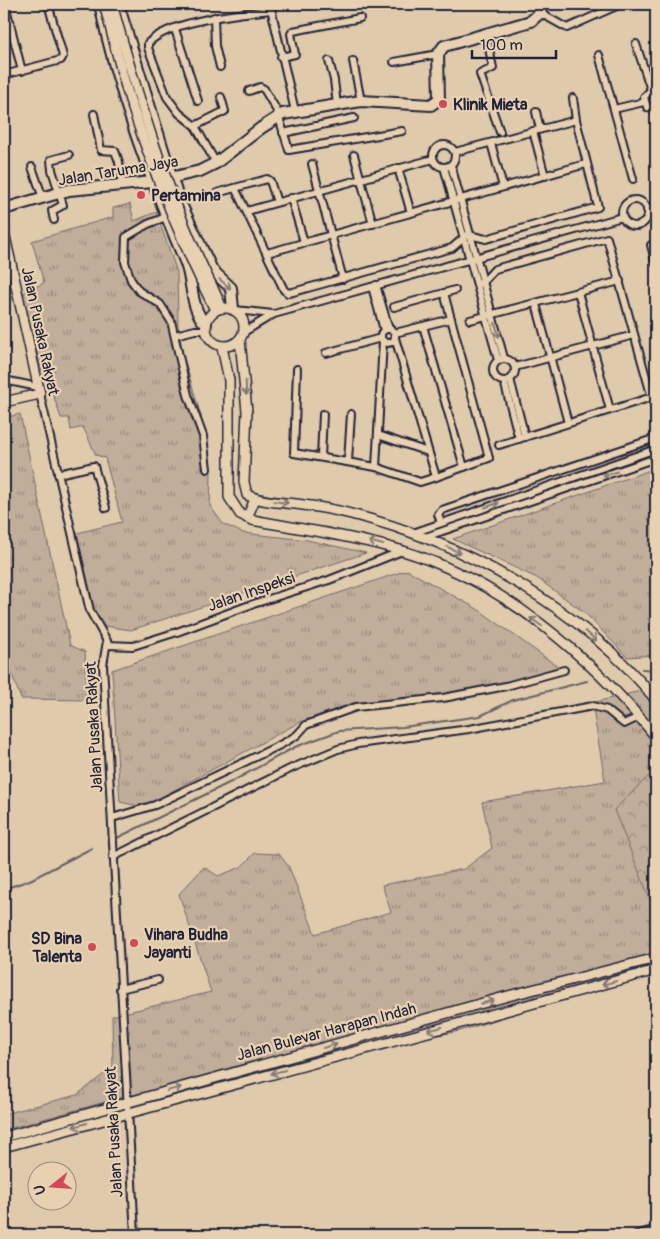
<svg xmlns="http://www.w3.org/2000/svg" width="660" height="1239" font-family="Pangolin,sans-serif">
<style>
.grass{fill:url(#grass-tufts);stroke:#71686a}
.forest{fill:url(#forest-crowns);stroke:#71686a}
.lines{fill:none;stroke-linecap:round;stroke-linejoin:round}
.stream{stroke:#686065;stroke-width:2}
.street-casing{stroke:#22223b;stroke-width:10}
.secondary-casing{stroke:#22223b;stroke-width:12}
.primary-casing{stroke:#22223b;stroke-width:14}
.street{stroke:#e7d1b1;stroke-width:6}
.secondary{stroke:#e7d1b1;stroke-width:9}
.primary{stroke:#e7d1b1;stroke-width:10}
.secondary-bridge-casing{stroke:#22223b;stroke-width:12;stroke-linecap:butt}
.secondary-bridge{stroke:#e7d1b1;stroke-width:9}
.oneway{stroke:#847a76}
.poi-dot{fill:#d1495b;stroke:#e7d1b1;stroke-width:2}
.labels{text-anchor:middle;stroke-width:4.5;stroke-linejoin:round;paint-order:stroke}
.poi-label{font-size:16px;font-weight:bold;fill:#22223b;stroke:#e7d1b1;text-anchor:start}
.street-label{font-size:16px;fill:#22223b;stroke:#e7d1b1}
</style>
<defs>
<pattern id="grass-tufts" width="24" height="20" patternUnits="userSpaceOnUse" patternTransform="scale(1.25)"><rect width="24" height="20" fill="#c0ae9a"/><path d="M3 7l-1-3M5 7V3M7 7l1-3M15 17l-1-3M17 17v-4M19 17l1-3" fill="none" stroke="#9c8d7f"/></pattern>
<pattern id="forest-crowns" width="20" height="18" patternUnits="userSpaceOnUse" patternTransform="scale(1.25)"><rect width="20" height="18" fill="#c0ae9a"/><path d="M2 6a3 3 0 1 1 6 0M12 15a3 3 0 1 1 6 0" fill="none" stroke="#9c8d7f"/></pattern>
</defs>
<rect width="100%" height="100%" fill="#dfcaac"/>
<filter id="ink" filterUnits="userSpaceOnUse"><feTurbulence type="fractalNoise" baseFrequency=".02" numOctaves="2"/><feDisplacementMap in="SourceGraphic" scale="10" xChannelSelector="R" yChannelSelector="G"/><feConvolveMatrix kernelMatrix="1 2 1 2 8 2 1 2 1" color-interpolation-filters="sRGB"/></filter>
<g filter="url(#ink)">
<g class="grass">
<polygon points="130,204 134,221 156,212 177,272 178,325 183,355 201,416 211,473 210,506 223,524 243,533 307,540 366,553 131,630 98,625 77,533 122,522 105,458 96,455 83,427 71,430 69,418 61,418 47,376 42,371 21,294 44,283 32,241 113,217 113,208"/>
<polygon points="20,414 70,645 85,652 87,700 21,699 4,653 4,418"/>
<polygon points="656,468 656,655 627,657 585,613 537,578 453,539"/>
<polygon points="407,570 479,610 564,671 453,695 353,703 300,722 143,807 120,802 112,670"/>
<polygon points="656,687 656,970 460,1031 123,1097 4,1130 4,1114 77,1095 113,1067 112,1016 211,992 179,894 204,867 218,876 241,867 255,853 279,854 289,867 315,934 391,912 382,885 464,869 492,848 482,802 605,781 592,703"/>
</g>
<polygon class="forest" points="656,769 656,914 614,810"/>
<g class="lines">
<g class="stream">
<polyline points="642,669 656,670"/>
<polyline points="117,838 233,781 295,747 339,731 403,727 480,716 513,700 587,681"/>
<polyline points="4,889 30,880 92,848"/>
</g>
<g class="street-casing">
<g id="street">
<polyline points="5,4 22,71"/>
<polyline points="270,4 295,111"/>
<polyline points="540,13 567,28 621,4"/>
<polyline points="214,17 215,46 220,67"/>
<polyline points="175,29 198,101"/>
<polyline points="486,34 493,68 480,74 500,132"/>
<polyline points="636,44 651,90"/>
<polyline points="599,55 633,179"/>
<polyline points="281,57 295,54 291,34 293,31 360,18"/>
<polyline points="329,61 334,80 337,105"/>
<polyline points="353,61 361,101"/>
<polyline points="394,62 438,54"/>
<polyline points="4,75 61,60 63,56 48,4"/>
<polyline points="656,90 651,90 644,97 647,107 656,109"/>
<polyline points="249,91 260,87 264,89 277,111 289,150 402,131"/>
<polyline points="614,109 644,102"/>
<polyline points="536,112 540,129"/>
<polyline points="94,114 101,150 115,151 119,162 122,185"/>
<polyline points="195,126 225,111 221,97"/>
<polyline points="533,131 545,176"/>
<polyline points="283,133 354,118"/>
<polyline points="491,143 503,187"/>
<circle cx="444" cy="156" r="11"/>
<polyline points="455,152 576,120"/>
<polyline points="354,155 373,224"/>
<path d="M216 163 195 126 179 113 167 97 148 48V43C171 20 237 14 270 10"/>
<polyline points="312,164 343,279"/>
<polyline points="451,165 504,358"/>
<polyline points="32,167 43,198"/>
<polyline points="444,167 498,360"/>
<polyline points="398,168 411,213"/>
<path d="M235 188 284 290 288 293 293 292 452 248C473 231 460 234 486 239L598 207 576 120 573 98"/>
<polyline points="217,193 267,179 270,181 277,202"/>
<polyline points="291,198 304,242"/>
<circle cx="635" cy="213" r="13"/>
<polyline points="647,210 656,207"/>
<polyline points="247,211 433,159"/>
<polyline points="166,217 148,224 126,237 125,262 131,280 139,291 160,304 171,321 188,395 203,436 207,469"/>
<polyline points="54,220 52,211 63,205 52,170 51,160 69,155"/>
<polyline points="651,245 656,264"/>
<polyline points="267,253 586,164"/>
<polyline points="477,284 483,282 495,269 607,238 656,412"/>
<polyline points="376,285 389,329"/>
<polyline points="372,287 384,330"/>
<polyline points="578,292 610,410"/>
<polyline points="536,304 568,423"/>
<polyline points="394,307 455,290"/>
<polyline points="235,310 273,314"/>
<polyline points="470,320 620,281"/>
<polyline points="423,326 464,467"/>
<circle cx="388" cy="336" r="7"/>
<polyline points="244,332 274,314 622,217"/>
<polyline points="395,333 451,319"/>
<polyline points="175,335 195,330 206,330"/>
<polyline points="326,353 381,338"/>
<circle cx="504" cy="370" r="11"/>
<polyline points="515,367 634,335"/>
<polyline points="297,369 294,453 376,467 420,482 436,477 395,338"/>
<polyline points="510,379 525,437"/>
<polyline points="4,380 38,387"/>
<polyline points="504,381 519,439"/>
<polyline points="40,394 90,611 107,641 103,665 135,1235"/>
<polyline points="378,435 428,452"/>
<polyline points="499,445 652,397"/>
<polyline points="321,457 323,414"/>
<polyline points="348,461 351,414"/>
<polyline points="376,467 383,341"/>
<polyline points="58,474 94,466 106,508"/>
<polyline points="436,477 489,458 444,293"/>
<polyline points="441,523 438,514 442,510 656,438"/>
<polyline points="413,533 656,449"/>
<polyline points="425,537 656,458"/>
<polyline points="107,645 133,646 177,632 247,606 329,580 402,551"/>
<polyline points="112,818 155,805 282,744 297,735 306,725 356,707 443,698 506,686 564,670"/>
<polyline points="113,857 292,768 338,749 358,744 469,729 593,706 607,710 624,724 639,717"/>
<polyline points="120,989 158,980"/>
<polyline points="636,1235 656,1229"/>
</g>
</g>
<g class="secondary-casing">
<g id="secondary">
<polyline points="4,232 40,394 4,402"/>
<polyline points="212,286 222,308"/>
<polyline points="205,289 215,310"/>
<circle cx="225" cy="327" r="19"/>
<path d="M240 340 247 411 244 482 247 495C264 503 285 502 303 505 319 507 336 510 351 514 463 542 583 609 656 700"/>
<path d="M222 347 229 380V497L240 514 252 520C302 529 351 536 400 550 503 581 590 656 656 737"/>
<polyline points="247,518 255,499"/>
<polyline points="4,1137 508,996 656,958"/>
<polyline points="4,1147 656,970"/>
</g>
</g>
<g class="primary-casing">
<g id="primary">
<path d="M100 4C118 93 150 177 185 261 194 282 189 308 206 324"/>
<polyline points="118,4 178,198 212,270 231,288 233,309"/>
<polyline points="4,209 69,190 153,182 200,171 216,163 261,128 283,114 361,101 431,105 439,99 438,54 444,46 531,21 540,13 543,4"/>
</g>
</g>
<use href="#street" class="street"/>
<use href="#secondary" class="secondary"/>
<use href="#primary" class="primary"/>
<g class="secondary-bridge-casing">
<g id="secondary-bridge">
<path d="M104 4C113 36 120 69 130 100 151 165 176 228 205 289"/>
<path d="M112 4C139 100 167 196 212 286"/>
</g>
</g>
<use href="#secondary-bridge" class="secondary-bridge"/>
</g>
<defs><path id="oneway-shaft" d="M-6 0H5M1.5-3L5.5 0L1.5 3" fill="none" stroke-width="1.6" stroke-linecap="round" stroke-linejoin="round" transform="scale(1.25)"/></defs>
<g class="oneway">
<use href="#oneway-shaft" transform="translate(225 284) rotate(41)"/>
<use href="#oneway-shaft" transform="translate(497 330) rotate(75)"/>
<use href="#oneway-shaft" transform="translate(246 388) rotate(87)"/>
<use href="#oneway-shaft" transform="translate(610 474) rotate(161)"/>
<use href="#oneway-shaft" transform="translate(281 502) rotate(6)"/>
<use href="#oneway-shaft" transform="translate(492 505) rotate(-19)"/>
<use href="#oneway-shaft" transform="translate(376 543) rotate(-165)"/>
<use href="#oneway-shaft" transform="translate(454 550) rotate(24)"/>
<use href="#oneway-shaft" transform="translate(536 622) rotate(-145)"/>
<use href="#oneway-shaft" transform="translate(591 636) rotate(41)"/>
<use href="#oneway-shaft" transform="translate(609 983) rotate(165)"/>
<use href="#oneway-shaft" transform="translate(487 1002) rotate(-16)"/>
<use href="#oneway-shaft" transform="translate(435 1029) rotate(165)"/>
<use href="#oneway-shaft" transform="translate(330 1046) rotate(-15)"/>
<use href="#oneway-shaft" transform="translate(278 1072) rotate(165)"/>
<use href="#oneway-shaft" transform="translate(174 1089) rotate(-15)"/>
<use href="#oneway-shaft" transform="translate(80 1125) rotate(164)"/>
</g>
</g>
<g class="poi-dot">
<circle cx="443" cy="104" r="5"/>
<circle cx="141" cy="195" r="5"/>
<circle cx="134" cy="943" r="5"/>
<circle cx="92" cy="947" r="5"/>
</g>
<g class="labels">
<g class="poi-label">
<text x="453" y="110">Klinik Mieta</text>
<text x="151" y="201">Pertamina</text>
<text x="144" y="940">Vihara Budha<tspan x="144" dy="18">Jayanti</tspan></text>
<text x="82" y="944" text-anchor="end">SD Bina<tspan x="82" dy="18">Talenta</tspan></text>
</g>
<g class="street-label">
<text transform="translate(118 170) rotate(-9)" y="6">Jalan Taruma Jaya</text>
<text transform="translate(41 331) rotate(78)" y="6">Jalan Pusaka Rakyat</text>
<text transform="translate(251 591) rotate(-19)" y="6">Jalan Inspeksi</text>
<text transform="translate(93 727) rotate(-93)" y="6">Jalan Pusaka Rakyat</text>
<text transform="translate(326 1031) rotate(-15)" y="6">Jalan Bulevar Harapan Indah</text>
<text transform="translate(113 1132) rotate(-93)" y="6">Jalan Pusaka Rakyat</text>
</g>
</g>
<rect width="660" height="1239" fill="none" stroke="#e7d1b1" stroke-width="20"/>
<rect x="10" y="10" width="640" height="1219" fill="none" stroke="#22223b" stroke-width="2" filter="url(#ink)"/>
<g transform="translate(52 1186) rotate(253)"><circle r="24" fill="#e7d1b1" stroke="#988b82"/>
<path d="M0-4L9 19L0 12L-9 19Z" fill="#d1495b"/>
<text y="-8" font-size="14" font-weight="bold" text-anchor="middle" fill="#22223b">U</text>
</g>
<path d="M472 50v8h84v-8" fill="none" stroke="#22223b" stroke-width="2.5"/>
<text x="480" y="50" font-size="15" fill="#22223b" stroke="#e7d1b1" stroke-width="4" paint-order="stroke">100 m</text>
</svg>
